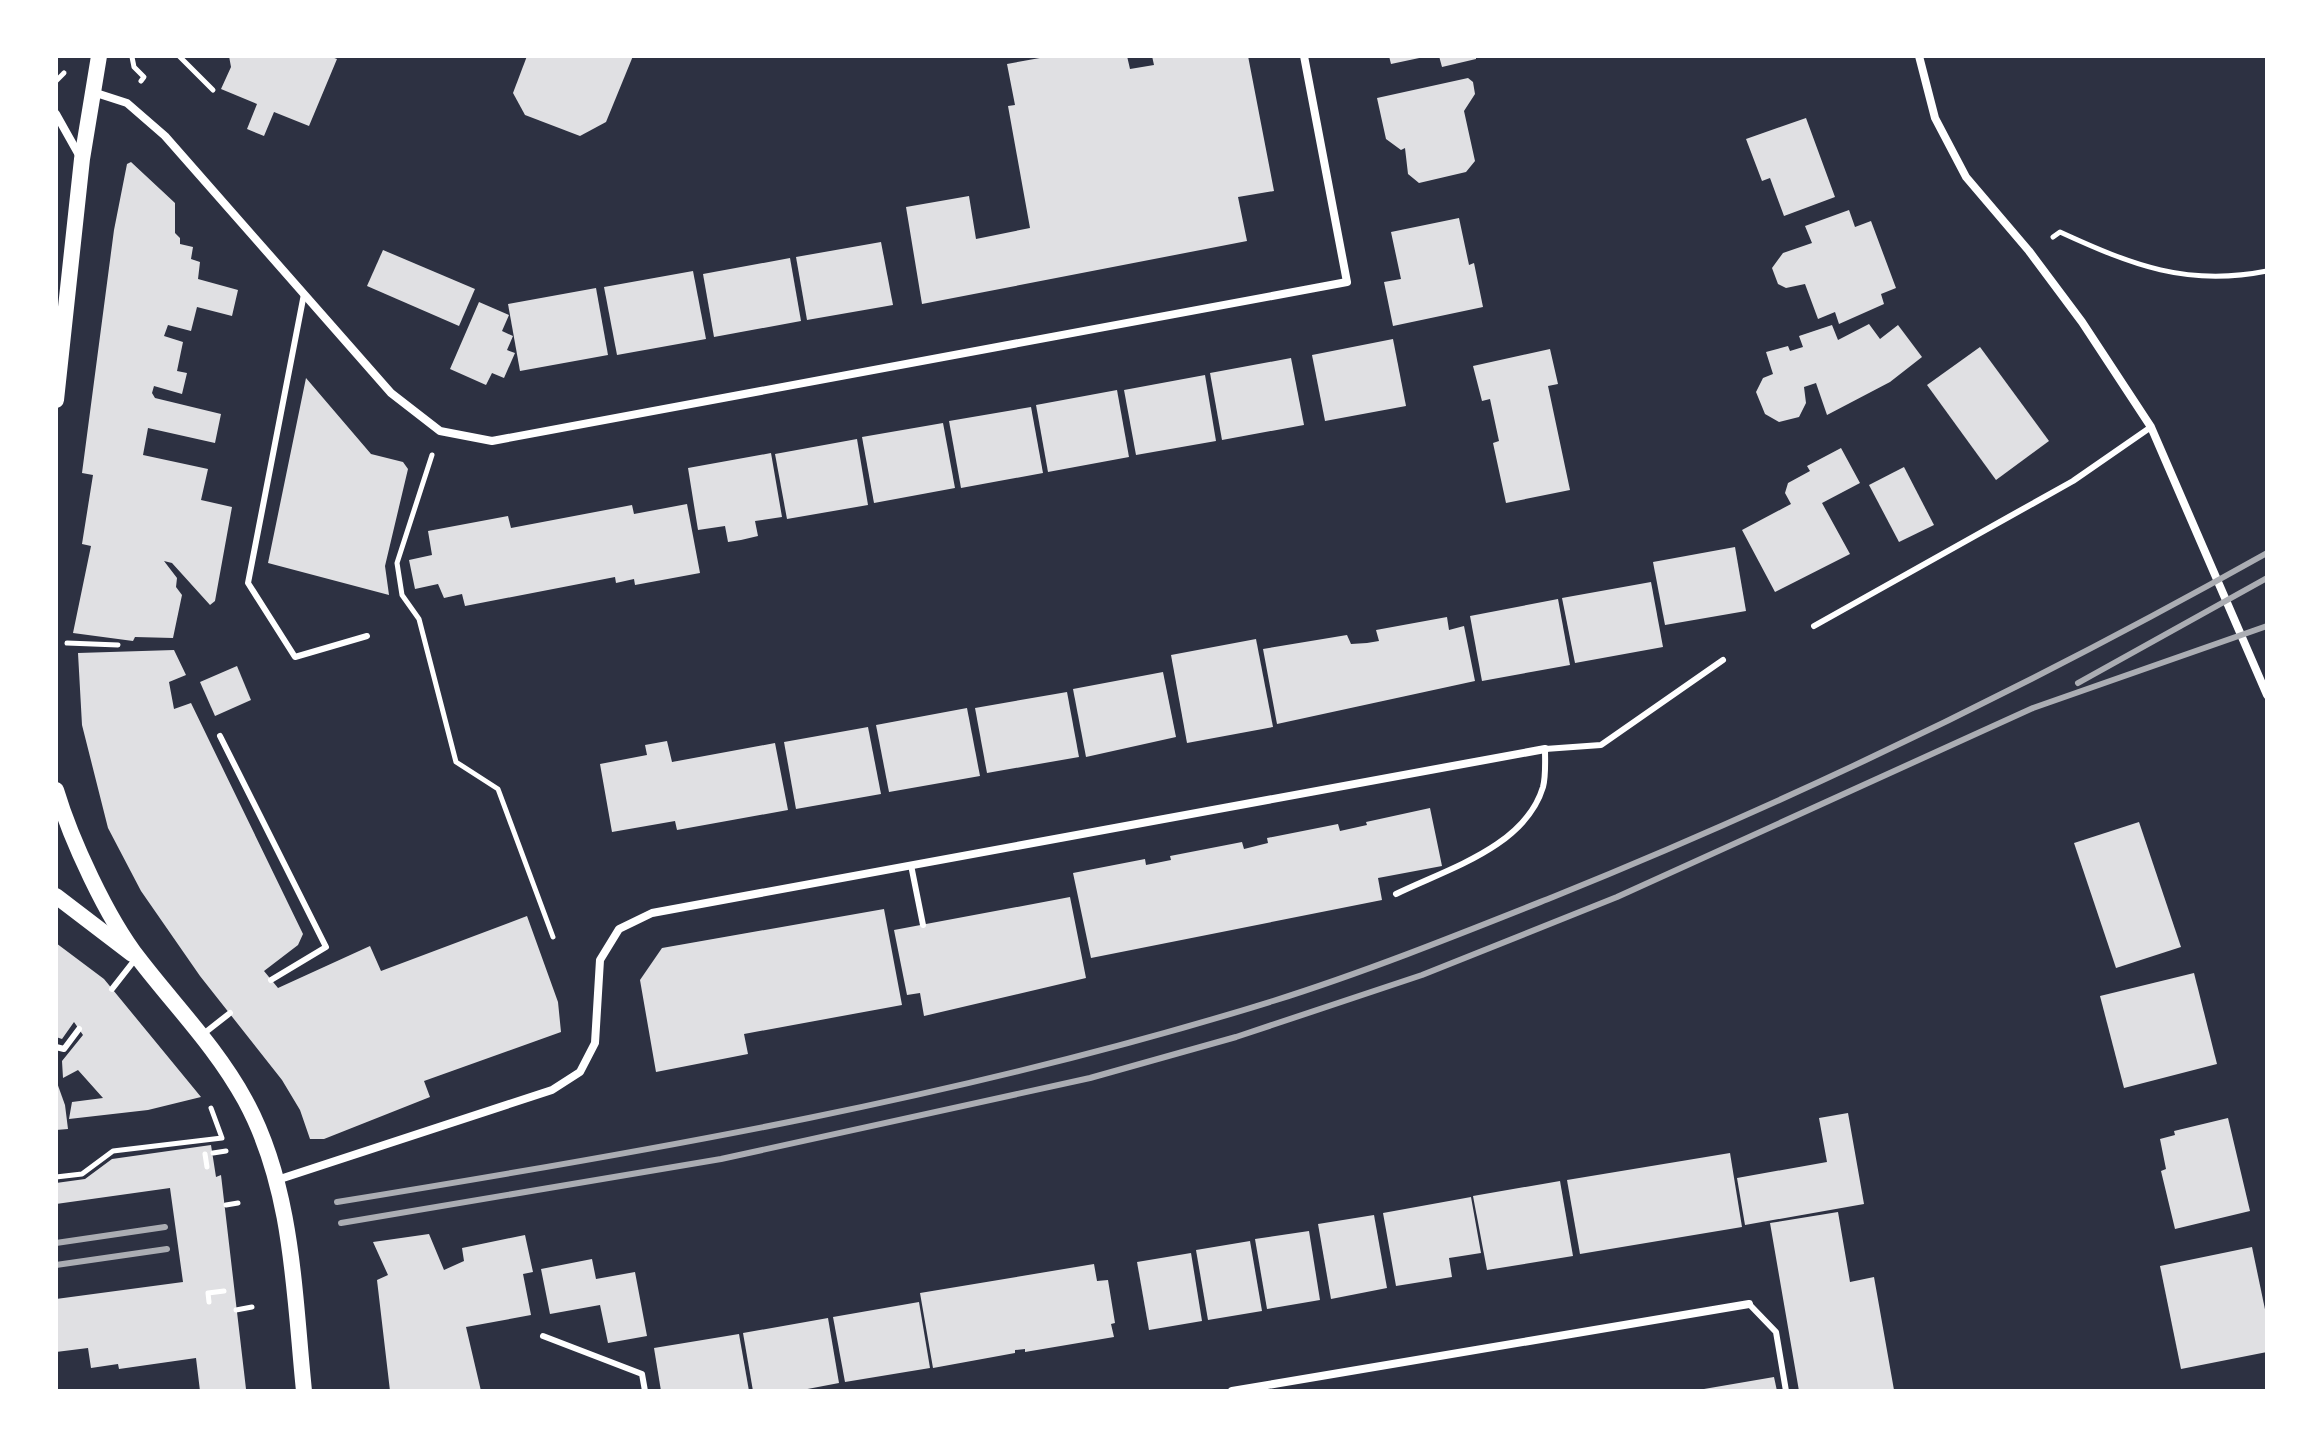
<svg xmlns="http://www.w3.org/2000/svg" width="2323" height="1447" font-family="Figtree,sans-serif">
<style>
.building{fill:#e0e0e3}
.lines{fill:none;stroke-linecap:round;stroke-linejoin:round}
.path{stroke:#fff;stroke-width:5}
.service{stroke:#fff;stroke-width:6}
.minor{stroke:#fff;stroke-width:8}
.secondary{stroke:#fff;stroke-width:16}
.rail{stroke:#abadb3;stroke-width:6}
</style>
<rect width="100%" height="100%" fill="#2d3142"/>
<g class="building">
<polygon points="229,56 329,56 337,59 309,126 274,112 264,136 247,129 257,104 221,89 231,67"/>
<polygon points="527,56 633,56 606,122 580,136 525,115 513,93"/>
<polygon points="1051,56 1127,56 1130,69 1154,65 1152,56 1248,56 1274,191 1238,197 1247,241 922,304 906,207 969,196 976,239 1030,228 1008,106 1015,105 1007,64"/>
<polygon points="1389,56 1424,56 1424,57 1391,64"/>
<polygon points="1439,56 1476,56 1476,59 1442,67"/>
<polygon points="1468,78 1473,82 1475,94 1464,111 1475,161 1466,172 1419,183 1408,174 1405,148 1401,150 1386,139 1377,98"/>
<polygon points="1806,118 1835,197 1784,216 1770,178 1762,181 1746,139"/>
<polygon points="131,162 175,203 175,233 180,238 180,244 193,247 191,259 200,262 198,279 238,290 232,316 197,307 191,331 168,325 164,336 183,342 177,371 187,373 182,394 154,386 152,393 155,398 221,414 215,443 148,428 143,455 208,469 201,500 232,507 215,601 210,605 172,563 164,561 177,578 176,587 182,595 173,638 135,637 133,641 73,633 91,546 82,544 93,475 82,473 114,230 127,164"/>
<polygon points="1849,210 1855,227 1871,221 1896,288 1881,294 1884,304 1839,324 1835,312 1818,319 1805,284 1786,288 1778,284 1772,268 1783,253 1812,243 1805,226"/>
<polygon points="1459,218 1469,265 1474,263 1483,307 1393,326 1384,282 1401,279 1391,232"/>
<polygon points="881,242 893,305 807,320 796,257"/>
<polygon points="383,250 475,289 459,326 367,286"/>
<polygon points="790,258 801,321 714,337 703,274"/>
<polygon points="693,271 706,339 617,355 604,287"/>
<polygon points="596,288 608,355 520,371 508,304"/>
<polygon points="479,302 509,315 502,331 513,336 507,350 515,353 504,378 492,373 486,385 450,369"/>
<polygon points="1869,324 1880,339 1898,325 1922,357 1890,382 1827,415 1816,383 1804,387 1806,403 1799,417 1779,422 1765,414 1756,392 1763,378 1773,374 1766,352 1788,346 1790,351 1803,347 1799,336 1832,325 1838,340"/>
<polygon points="1393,339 1406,406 1325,421 1312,355"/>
<polygon points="1980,347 2049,441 1996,480 1927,385"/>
<polygon points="1550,349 1558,384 1548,386 1570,490 1506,503 1493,443 1499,441 1490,399 1482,401 1473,366"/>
<polygon points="1291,358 1304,425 1222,440 1210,373"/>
<polygon points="1205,375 1216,441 1136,455 1124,390"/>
<polygon points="306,378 371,454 403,462 408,469 385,566 389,595 268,563"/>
<polygon points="1117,390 1129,457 1048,472 1036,405"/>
<polygon points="1031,407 1043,473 961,488 949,421"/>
<polygon points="943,423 955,488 874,503 862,437"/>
<polygon points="857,439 868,505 787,519 775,454"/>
<polygon points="1841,448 1860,483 1822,503 1850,554 1775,592 1742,530 1791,504 1785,493 1788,483 1810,471 1807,466"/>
<polygon points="771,453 782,517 755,521 758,536 741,540 728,542 725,526 698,530 688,468"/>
<polygon points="1904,467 1934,525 1899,542 1869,485"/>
<polygon points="687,504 700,573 635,585 634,579 616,583 615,577 465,606 462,594 444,598 438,584 415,589 409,560 432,555 428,531 508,516 511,528 632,505 634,514"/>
<polygon points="1735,547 1746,611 1665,625 1653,562"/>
<polygon points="1651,582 1663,647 1575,663 1562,598"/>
<polygon points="1558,599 1570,665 1482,681 1470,616"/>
<polygon points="1447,617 1449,630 1464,626 1475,681 1277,724 1263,649 1347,635 1351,644 1367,643 1379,641 1376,630"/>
<polygon points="1256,639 1273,727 1187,743 1171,655"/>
<polygon points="174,650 186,675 169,682 174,709 191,703 303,934 298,945 264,971 278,988 370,946 381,971 527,916 558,1002 561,1032 424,1081 430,1097 324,1139 310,1139 300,1110 282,1080 200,976 141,891 108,828 82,725 78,653"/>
<polygon points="237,666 251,700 215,716 200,682"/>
<polygon points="1163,672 1176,737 1086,757 1073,689"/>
<polygon points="1067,692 1079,757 987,773 975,708"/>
<polygon points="967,708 980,776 889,792 876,725"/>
<polygon points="868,727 881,794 796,809 784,742"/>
<polygon points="667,741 672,762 775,743 788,810 677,830 675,821 612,832 600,764 647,755 645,745"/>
<polygon points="1430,808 1442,866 1378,878 1382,900 1091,958 1073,873 1145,859 1146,865 1171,860 1170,856 1242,842 1244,849 1268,843 1267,838 1338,824 1340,831 1367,825 1366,822"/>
<polygon points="2139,822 2181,947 2116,968 2074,843"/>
<polygon points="1070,897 1086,978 924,1016 920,993 907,995 894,930"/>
<polygon points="884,909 902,1005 744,1034 748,1054 656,1072 640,980 662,948"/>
<polygon points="56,943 104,979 201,1097 148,1110 69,1119 72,1102 103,1098 78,1070 63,1078 62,1061 83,1035 74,1022 62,1039 56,1037"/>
<polygon points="2194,973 2217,1064 2124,1088 2100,996"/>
<polygon points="56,1080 65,1105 68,1129 56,1130"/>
<polygon points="1848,1113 1864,1204 1745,1225 1737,1178 1827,1162 1819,1118"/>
<polygon points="2228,1118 2250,1211 2175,1229 2161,1171 2166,1169 2160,1139 2175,1135 2174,1131"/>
<polygon points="211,1145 216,1177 221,1175 246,1389 200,1391 196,1358 119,1369 118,1364 91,1368 88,1348 56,1352 56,1299 183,1282 170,1188 56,1204 56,1183 85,1179 112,1159"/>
<polygon points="1730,1153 1742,1227 1580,1254 1567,1180"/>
<polygon points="1560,1181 1573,1256 1487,1270 1473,1196"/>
<polygon points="1471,1197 1481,1253 1449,1258 1452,1277 1396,1286 1383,1213"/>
<polygon points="1838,1212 1850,1282 1874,1277 1894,1390 1799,1391 1770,1223"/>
<polygon points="1374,1215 1387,1288 1331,1299 1318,1224"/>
<polygon points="1309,1231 1320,1300 1267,1309 1255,1239"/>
<polygon points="429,1234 444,1270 464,1261 462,1248 525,1235 533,1272 523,1274 531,1315 466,1327 481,1391 390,1391 377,1280 388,1275 373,1242"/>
<polygon points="1250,1241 1262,1311 1208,1320 1196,1250"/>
<polygon points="2252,1247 2267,1319 2267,1352 2181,1369 2160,1266"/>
<polygon points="1191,1253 1202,1321 1149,1330 1137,1262"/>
<polygon points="592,1259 596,1279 635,1272 647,1336 608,1343 600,1305 550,1314 541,1269"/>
<polygon points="1094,1264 1097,1281 1108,1280 1115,1323 1111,1324 1114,1337 1025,1352 1025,1349 1015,1350 1015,1353 933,1368 920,1293"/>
<polygon points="919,1302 930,1368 845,1382 833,1317"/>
<polygon points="828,1318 839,1383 797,1391 753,1391 743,1333"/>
<polygon points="739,1334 749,1391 661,1391 654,1348"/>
<polygon points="1774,1377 1777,1391 1704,1391 1704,1389"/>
</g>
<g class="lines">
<g class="path">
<polyline points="179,56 213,90"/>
<polyline points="132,57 134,67 144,77 141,81"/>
<polyline points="56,81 64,73"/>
<path d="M2053 237 2060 232C2132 265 2187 287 2267 271"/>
<polyline points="432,455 397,563 402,595 419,619 456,762 498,789 553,937"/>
<polyline points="67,643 118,645"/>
<polyline points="213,1153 226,1151"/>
<polyline points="205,1154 207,1167"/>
<polyline points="56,1177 82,1174 113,1151 222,1138 211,1108"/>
<polyline points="226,1205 238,1203"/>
<polyline points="209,1302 208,1293 224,1291"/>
<polyline points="236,1310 252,1307"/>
</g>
<g class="service">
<polyline points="304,294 248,583 295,657 367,636"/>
<polyline points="1814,626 2073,481 2151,427"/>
<polyline points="220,736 326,947 271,980"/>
<polyline points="911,865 923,925"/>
<path d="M1396 894C1447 869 1525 847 1543 787 1546 776 1545 761 1545 749L1601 745 1723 660"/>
<polyline points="112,989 137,957"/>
<polyline points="202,1035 230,1013"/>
<polyline points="56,1047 64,1049 79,1029"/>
<polyline points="1749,1304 1776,1332 1786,1391"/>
<polyline points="543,1336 642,1374 645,1391"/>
</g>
<g class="minor">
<polyline points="1919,56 1935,118 1966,177 2029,251 2082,322 2151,427 2267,695"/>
<polyline points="93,92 127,103 165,136 391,393 440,431 492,441 1347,282 1304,56"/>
<polyline points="56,114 79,155"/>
<polyline points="277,1180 552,1090 580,1072 595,1043 600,960 619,929 652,913 1545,749"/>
<polyline points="1232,1391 1749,1304"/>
</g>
<g class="secondary">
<polyline points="56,400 82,159 99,56"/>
<path d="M56 790C71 840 107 918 139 959 175 1006 216 1047 245 1100 293 1188 294 1293 304 1391"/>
<polyline points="56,896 132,954"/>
</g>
<g class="rail">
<polyline points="2078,683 2267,578"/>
<path d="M337 1202C652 1151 968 1096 1273 1001 1368 971 1460 934 1553 897 1798 798 2037 682 2267 553"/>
<polyline points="341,1223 721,1159 1090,1078 1236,1037 1422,975 1617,897 2033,708 2267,626"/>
<polyline points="56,1243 165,1227"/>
<polyline points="56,1265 167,1249"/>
</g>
</g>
<rect width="2323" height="1447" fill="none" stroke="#ffffff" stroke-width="116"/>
</svg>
